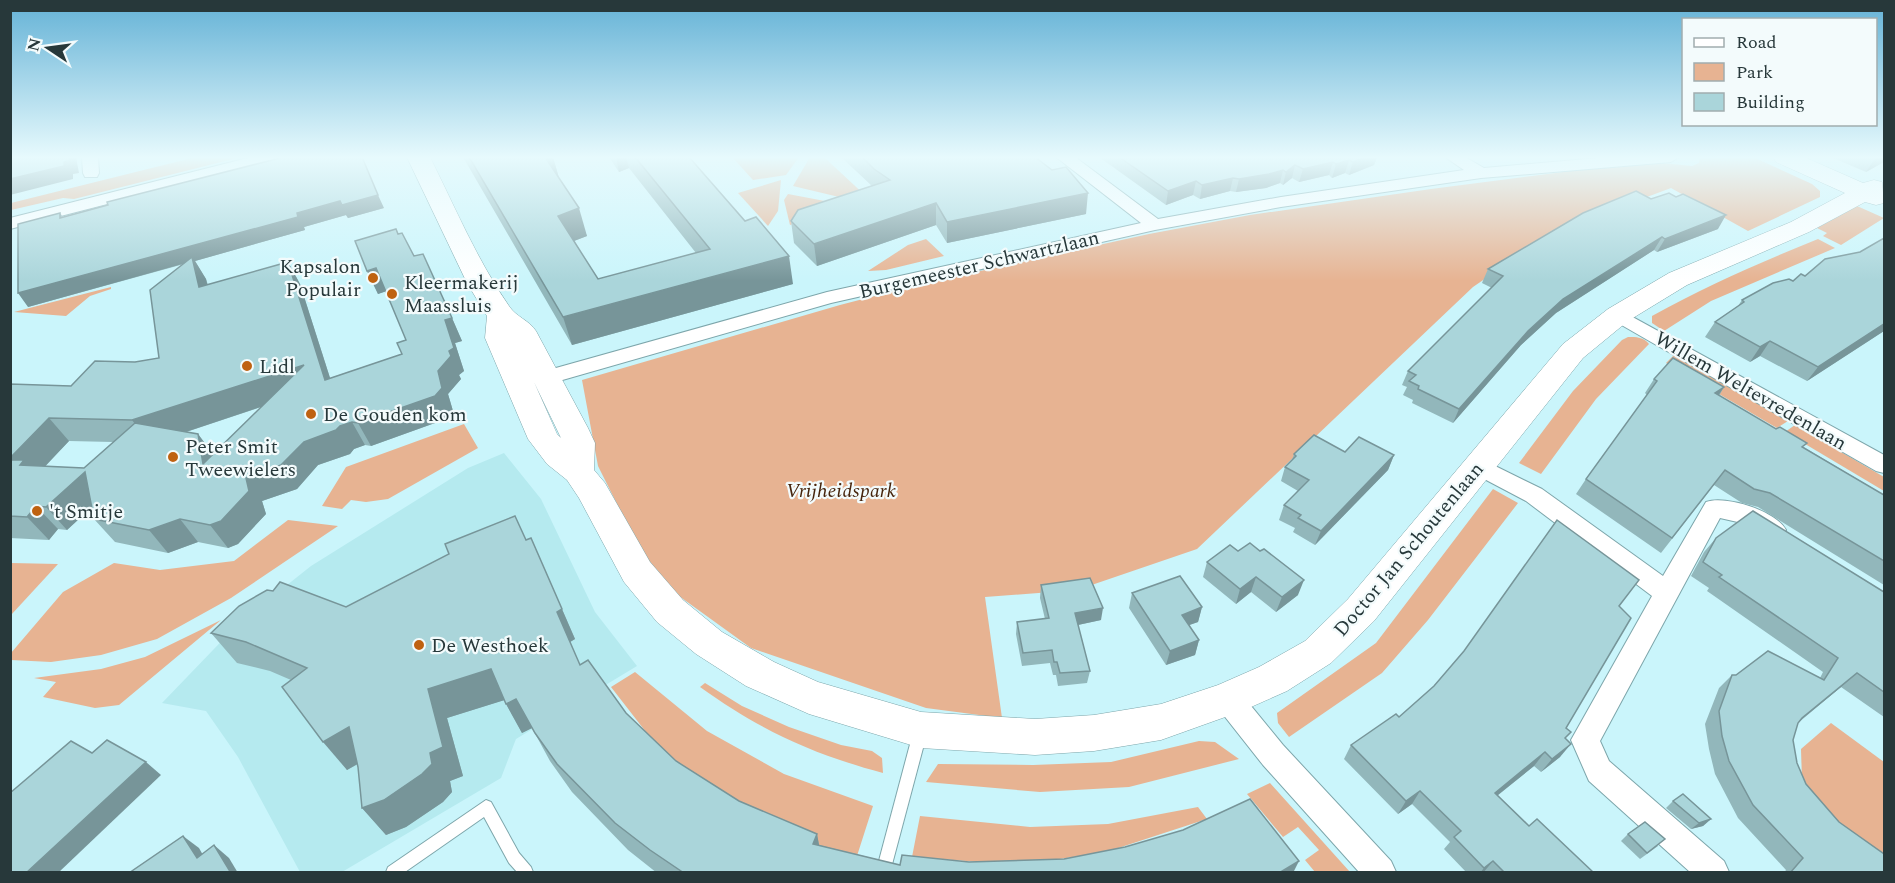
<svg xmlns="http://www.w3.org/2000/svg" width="1895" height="883" font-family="Spectral,serif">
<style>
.built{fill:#b5eaef}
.green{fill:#e7b392}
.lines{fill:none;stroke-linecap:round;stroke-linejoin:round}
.lane-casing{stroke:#7da6ab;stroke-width:2}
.street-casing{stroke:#7da6ab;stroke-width:2}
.secondary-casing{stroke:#7da6ab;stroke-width:1}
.lane{fill:#fff;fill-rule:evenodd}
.street{fill:#fff;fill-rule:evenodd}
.secondary{fill:#fff;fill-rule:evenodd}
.wall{fill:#92b7bb;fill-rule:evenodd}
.shaded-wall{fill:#779599}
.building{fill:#aad5da;stroke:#779599;stroke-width:1.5}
.poi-dot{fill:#bf6211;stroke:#f3fbfc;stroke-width:2}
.labels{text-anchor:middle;stroke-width:4.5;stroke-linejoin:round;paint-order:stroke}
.street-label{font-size:20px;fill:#27383a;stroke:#f3fbfc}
.poi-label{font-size:20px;fill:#27383a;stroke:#f3fbfc;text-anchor:start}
.park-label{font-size:20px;font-style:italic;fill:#46240c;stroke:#f3fbfc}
</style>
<rect width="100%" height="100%" fill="#caf5fb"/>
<polygon class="built" points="504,453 541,499 595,612 637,666 516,739 501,778 342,872 300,872 238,757 206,711 162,703 239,623 311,566 468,468"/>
<g class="green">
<polygon points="196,157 241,157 74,199 63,198 11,210 11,203"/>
<polygon points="732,157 799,157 786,175 753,180"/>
<polygon points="810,157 824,157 869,199 860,202 793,186"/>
<polygon points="1700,157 1753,157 1812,184 1820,191 1820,197 1748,231 1671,188 1553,232 1473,287 1197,549 1077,590 985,597 1002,718 926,708 751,648 654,578 598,466 582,380 840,305 921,284 1149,234 1250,215 1431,189 1587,169 1662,163 1692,166 1699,163"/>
<polygon points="781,180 778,211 768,226 738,193"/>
<polygon points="788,194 851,206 790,225 784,200"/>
<polygon points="1857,206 1884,218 1841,245 1823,236 1827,233 1817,228"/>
<polygon points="926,239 944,256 886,270 868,271 908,245"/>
<path d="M1818 239 1835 248 1711 301 1664 331 1652 323V316C1706 286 1761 262 1818 239Z"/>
<polygon points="111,287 111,289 90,296 66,316 14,312"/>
<path d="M1628 337C1636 337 1644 337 1649 344L1596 399 1541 474 1519 463 1573 391 1622 340Z"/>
<polygon points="1674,355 1788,421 1777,428 1666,363"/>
<polygon points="464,424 478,448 388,499 366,502 351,500 342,509 322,506 346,467"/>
<polygon points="1795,425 1884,477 1884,491 1785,432"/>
<polygon points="1493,489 1518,503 1428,620 1382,673 1289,737 1278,723 1277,713 1376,643"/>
<polygon points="288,520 338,526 231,598 157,639 101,655 51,662 11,660 11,653 63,592 114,563 160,570 234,561"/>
<polygon points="11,563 58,564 11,615 10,563"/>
<polygon points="221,620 119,705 95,708 43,697 56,682 34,678 101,669 145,657"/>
<polygon points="635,672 707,731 784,774 873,806 856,859 778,830 714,795 660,750 611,687"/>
<path d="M705 683 742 706 789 727 841 745 872 751 882 758 883 773C812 754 760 730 700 687Z"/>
<polygon points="1831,723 1884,762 1884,859 1840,832 1802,780 1801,749"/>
<polygon points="1199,741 1215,742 1239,759 1129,787 1040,792 926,782 938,764 1033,765 1111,762"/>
<polygon points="1270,783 1350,872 1315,872 1305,860 1319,850 1298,827 1283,837 1247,794"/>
<polygon points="1198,807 1207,819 1106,852 1020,865 912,857 920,816 1030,827 1108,824"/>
</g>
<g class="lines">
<g class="lane-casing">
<g id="lane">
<polygon points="920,727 925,729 927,733 890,872 876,872 913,733 915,729"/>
<polygon points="486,800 491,802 519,853 531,867 533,872 517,872 509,863 484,817 405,872 386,872 388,867"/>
</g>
</g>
<g class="street-casing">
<g id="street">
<polygon points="82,157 98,157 99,173 97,177 85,177 83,173"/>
<polygon points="252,157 280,157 278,160 10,229 10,218"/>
<polygon points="1056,157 1075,157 1158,219 1281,197 1464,170 1445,157 1465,157 1484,168 1610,157 1679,157 1671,162 1481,178 1281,207 1155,230 831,303 545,385 538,383 534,378 538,373 827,292 1141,223"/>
<polygon points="1618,309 1884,455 1884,473 1876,471 1611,319 1608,315 1611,311"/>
<path d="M1479 458 1542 489 1663 576 1706 502C1726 495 1776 511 1786 530L1783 537 1774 539 1742 523 1720 518 1600 741 1609 761 1724 861 1729 872H1690L1589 781 1571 740 1652 596 1526 501 1471 472 1467 466 1471 460Z"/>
<polygon points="1228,687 1238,690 1283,745 1391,861 1396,872 1359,872 1263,765 1218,708 1214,699 1218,690"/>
</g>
</g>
<g class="secondary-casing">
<path id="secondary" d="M407 157H430C455 207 477 260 509 306 516 317 529 320 536 331L588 428 595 443 594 470 605 483 650 562 683 600 722 632 774 662 818 682 921 712 1035 719 1094 715 1161 704 1218 685 1259 667 1305 641 1348 599 1563 344 1608 309 1669 273 1791 222 1845 193 1776 162 1773 157H1804L1863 183 1874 180 1882 182 1884 203 1876 205 1865 202 1809 232 1687 285 1628 321 1583 358 1374 621 1331 663 1287 691 1242 711 1161 740 1094 751 1035 755 921 748 809 714 746 686 696 654 657 622 624 582 579 498 567 480 547 464 528 439 485 338 487 316 467 283ZM534 382 561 438 557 434Z"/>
</g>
<use href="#lane" class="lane"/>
<use href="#street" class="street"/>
<use href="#secondary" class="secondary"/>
</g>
<g class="wall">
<polygon points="463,157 553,157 559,178 587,236 574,241 598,279 696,253 629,168 619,172 609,157 689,157 793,284 572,345"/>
<polygon points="841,157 1035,157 1086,214 947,243 936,225 817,266 794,243 791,221 872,186"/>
<polygon points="1099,157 1377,157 1374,165 1349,175 1345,173 1332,178 1329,175 1299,182 1292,178 1283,185 1280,183 1266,188 1236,192 1230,191 1200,199 1193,195 1166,205"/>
<polygon points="1831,157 1884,157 1884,164 1882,163 1866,172"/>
<polygon points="1651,199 1718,229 1657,252 1654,250 1556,313 1521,345 1453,423 1412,403 1413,400 1403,395 1407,387 1402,385 1408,371 1492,288 1482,283 1488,269"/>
<path d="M384 208 348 218 346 215 304 227 305 230 195 261 206 279 208 285 288 262 300 284 330 378 402 354 406 340 386 291 378 294 367 271 398 234 414 256 452 318 462 341 455 343 464 371 459 375 461 379 448 394 453 411 446 419 371 446 365 445 354 449 350 454 318 465 297 489 262 501 266 514 238 544 228 548 198 542 168 553 115 542 94 519 92 507 67 530 58 529 49 540 10 538V384L71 386 135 362 159 358 184 264 28 307 60 213 63 217ZM261 407 213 454 198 434 186 432ZM69 441 113 442 84 468 45 466Z"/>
<polygon points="1742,300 1884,331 1807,381 1760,356 1750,362 1705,337 1715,322 1738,306"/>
<polygon points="1654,379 1724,387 1719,396 1884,495 1884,585 1758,507 1742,503 1714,485 1661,553 1576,494 1586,479 1647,395 1645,393"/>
<polygon points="1345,452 1394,455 1388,470 1315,545 1293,532 1295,528 1279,520 1284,505 1298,491 1281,481 1285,467 1292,460 1294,454"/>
<polygon points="1716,538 1884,592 1884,717 1841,687 1798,723 1793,740 1797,763 1806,784 1839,822 1884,873 1784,873 1786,870 1738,818 1715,774 1709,749 1705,724 1719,688 1732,675 1820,678 1823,672 1707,591 1709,588 1691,576 1704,552"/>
<polygon points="526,540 544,568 575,639 570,642 580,665 626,713 676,761 739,801 817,834 819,845 900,865 969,862 1293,873 657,873 628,850 572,792 550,761 532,728 522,733 504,700 447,718 463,776 450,781 452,792 443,802 406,827 386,835 362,808 358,764 347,770 291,680 270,671 237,663 211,633 346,607 449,554"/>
<polygon points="1230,545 1298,595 1276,612 1251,592 1236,604 1203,577 1207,562"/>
<polygon points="1041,585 1101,620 1078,625 1090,671 1087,683 1058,686 1056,675 1053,675 1050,663 1022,666 1016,634 1017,622 1045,619 1040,598"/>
<polygon points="1132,593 1202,607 1198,622 1189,625 1199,640 1195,655 1166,665 1129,608"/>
<polygon points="1619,606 1566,728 1566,739 1560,757 1541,772 1534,766 1497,796 1529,826 1594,873 1467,873 1444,849 1450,842 1412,804 1398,814 1344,759 1351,745 1399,717"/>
<polygon points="1673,801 1711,819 1703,826 1691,829 1666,808"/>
<polygon points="1628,834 1658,846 1640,859 1621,841"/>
</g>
<g class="shaded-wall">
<polygon points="69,157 76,157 79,173 73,174 73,179 10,195 10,179 64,162"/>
<polygon points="545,157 553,157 560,182"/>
<polygon points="616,157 626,157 629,168 619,172"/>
<polygon points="1365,157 1377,157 1374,165 1349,175 1353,162"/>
<polygon points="1876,157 1884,157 1884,160 1882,163 1866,172"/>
<polygon points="1349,160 1345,173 1332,178 1336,164"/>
<polygon points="1333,162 1329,175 1299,182 1303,169"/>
<polygon points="1295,165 1292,178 1283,185 1286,172"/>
<polygon points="1283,170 1280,183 1266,188 1236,192 1239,179"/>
<polygon points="1233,178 1230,191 1200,199 1202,185"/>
<polygon points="1196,181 1193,195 1166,205 1168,191"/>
<polygon points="1088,193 1086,214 947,243 947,222"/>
<polygon points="378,195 384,208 348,218 346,215 304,227 305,230 195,261 206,279 213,310 199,287 193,261 28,307 18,293 340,201"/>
<polygon points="936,203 936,225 817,266 814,244"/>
<polygon points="579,208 587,236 566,244 558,216"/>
<polygon points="1726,215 1718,229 1657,252 1665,239"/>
<polygon points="1662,237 1654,250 1556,313 1521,345 1453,423 1459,409 1528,331 1563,299"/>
<polygon points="789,256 793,284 572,345 563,317"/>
<polygon points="288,262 300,284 338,403 325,380"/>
<polygon points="376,268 387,291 378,294 367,271"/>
<polygon points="452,318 462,341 455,343 464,371 459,375 461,379 448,394 453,411 446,419 371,446 358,423 438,371 449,351 445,320"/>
<polygon points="1884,324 1884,331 1807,381 1818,367"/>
<polygon points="1770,341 1760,356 1750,362 1760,347"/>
<polygon points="304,365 317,388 150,444 132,420"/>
<polygon points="1724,387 1714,402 1715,393"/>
<polygon points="49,418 69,441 37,475 10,461 10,458"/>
<polygon points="352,422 365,445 354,449 350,454 318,465 297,489 262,501 266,514 238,544 228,548 210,525 246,478 304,442 340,426"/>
<polygon points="198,434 215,457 203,464"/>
<polygon points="1394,455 1388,470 1315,545 1321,531"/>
<polygon points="85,472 105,495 67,530 46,507"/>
<polygon points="36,506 58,529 49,540 27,517"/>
<polygon points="180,519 198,542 168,553 149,530"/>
<polygon points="531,538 575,639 570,642 557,612"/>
<polygon points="1256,577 1251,592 1236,604 1240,589"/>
<polygon points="1304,580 1298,595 1276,612 1282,597"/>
<polygon points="1202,607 1198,622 1178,629 1182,615"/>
<polygon points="1103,608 1101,620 1073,626 1075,613"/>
<polygon points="1199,640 1195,655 1166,665 1170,651"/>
<polygon points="491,669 508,699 447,718 463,776 450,781 452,792 443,802 406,827 386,835 362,808 428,689"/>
<polygon points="1857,673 1841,687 1787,731 1802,718"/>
<polygon points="516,699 532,728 522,733 506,704"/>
<polygon points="349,727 371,756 347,770 323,742"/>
<polygon points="1571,744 1560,757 1541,772 1552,759"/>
<polygon points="1545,752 1534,766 1484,806 1495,793"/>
<polygon points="146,762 161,775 58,873 26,873"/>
<polygon points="1420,791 1412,804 1398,814 1406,801"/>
<polygon points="1711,819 1703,826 1691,829 1699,823"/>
<polygon points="817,834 822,861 813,844"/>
<polygon points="183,836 199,848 212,871 197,858"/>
<polygon points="214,845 229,858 238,873 231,873"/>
<polygon points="1299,861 1293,873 1279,873"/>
<polygon points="1493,861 1483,873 1480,873 1484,868"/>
</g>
<g class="building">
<polygon points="10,157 69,157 70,160 64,162 64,166 10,179"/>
<polygon points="284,157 362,157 378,195 342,205 340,201 297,213 298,217 18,293 18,224 60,213 60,218 108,205 107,202"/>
<polygon points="469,157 545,157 579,208 558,216 598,279 710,249 635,157 689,157 745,221 756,217 789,256 563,317"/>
<polygon points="862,157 1035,157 1052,170 1066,167 1088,193 947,222 936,203 814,244 791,221 798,210 890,180 874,169"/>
<polygon points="1119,157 1365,157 1353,162 1349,160 1336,164 1333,162 1303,169 1295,165 1286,172 1283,170 1269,174 1239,179 1233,178 1202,185 1196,181 1168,191"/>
<polygon points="1636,191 1651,199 1669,193 1676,197 1683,194 1726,215 1665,239 1662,237 1563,299 1528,331 1459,409 1418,389 1419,386 1409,381 1416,375 1408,371 1503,276 1488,269 1583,213"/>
<polygon points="396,229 398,234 402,233 414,256 423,254 452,318 445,320 454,348 449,351 451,356 438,371 442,388 435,396 358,423 352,422 340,426 336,430 304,442 281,465 246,478 249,491 221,521 210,525 180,519 149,530 94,519 85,472 46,507 36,506 27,517 10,516 10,460 24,460 20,465 84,468 135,423 198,434 203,464 304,365 132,420 49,418 10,458 10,384 71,386 95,361 135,362 159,358 150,290 192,257 199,287 288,262 325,380 402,354 397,343 406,340 376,268 367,271 355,241"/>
<polygon points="1884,238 1884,324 1818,367 1770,341 1760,347 1715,322 1744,302 1742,300 1773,283 1789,279 1793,281 1801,274 1805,276 1825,259 1860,252"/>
<polygon points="1673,358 1724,387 1715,393 1776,429 1780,427 1807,443 1802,447 1884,495 1884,561 1770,493 1754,489 1725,470 1672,538 1586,479 1657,381 1654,379"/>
<polygon points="1314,435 1345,452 1359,437 1394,455 1321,531 1298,518 1301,515 1284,505 1309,480 1285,467 1296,456 1294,454"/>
<polygon points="1753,511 1884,592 1884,692 1857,673 1802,718 1798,723 1793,740 1797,763 1806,784 1839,822 1884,854 1884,873 1790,873 1803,858 1753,805 1729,761 1722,736 1719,711 1732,675 1736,675 1768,651 1824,680 1838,658 1719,577 1722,575 1703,562 1716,538"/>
<polygon points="515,516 526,540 531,538 562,609 557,612 580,665 588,660 626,713 676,761 739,801 817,834 813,844 900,865 902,855 969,862 1064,859 1125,847 1183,830 1250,799 1299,861 1279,873 684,873 650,850 615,823 557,764 535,733 516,699 506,704 491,669 428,689 443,747 430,753 432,764 422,774 384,800 362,808 358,767 349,727 323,742 282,687 307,668 246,642 211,633 239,606 267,590 273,591 280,582 346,607 449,554 445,544"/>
<polygon points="1557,520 1639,580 1619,606 1631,618 1566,728 1571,732 1565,738 1571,744 1552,759 1545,752 1495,793 1529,826 1537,819 1594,873 1505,873 1493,861 1484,868 1454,837 1461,831 1420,791 1406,801 1351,745 1396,714 1399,717 1434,686 1464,651"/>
<polygon points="1250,543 1260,551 1264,549 1304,580 1282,597 1256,577 1240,589 1207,562 1230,545 1238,551"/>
<polygon points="1180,576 1202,607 1182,615 1199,640 1170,651 1132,593"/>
<polygon points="1090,578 1103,608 1075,613 1090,671 1060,673 1057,662 1054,662 1052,650 1023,653 1017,622 1049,618 1041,585"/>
<polygon points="107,740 146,762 26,873 10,873 10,793 71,741 92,753"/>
<polygon points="1683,794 1711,819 1699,823 1673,801"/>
<polygon points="1645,822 1665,839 1647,853 1628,834"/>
<polygon points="183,836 197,858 214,845 231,873 129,873"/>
</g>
<linearGradient id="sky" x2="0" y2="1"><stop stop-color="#64b2d6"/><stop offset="0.56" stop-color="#e7fafd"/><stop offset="1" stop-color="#e7fafd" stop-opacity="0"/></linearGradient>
<rect width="1895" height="281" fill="url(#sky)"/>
<g class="poi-dot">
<circle cx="373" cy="278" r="6"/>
<circle cx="392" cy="294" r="6"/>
<circle cx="247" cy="366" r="6"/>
<circle cx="311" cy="414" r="6"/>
<circle cx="173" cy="457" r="6"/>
<circle cx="37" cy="511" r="6"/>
<circle cx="419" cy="645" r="6"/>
</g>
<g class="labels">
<g class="street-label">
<text transform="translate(979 264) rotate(-13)" y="7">Burgemeester Schwartzlaan</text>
<text transform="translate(1751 390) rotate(30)" y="7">Willem Weltevredenlaan</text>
<text transform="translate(1408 549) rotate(-50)" y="7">Doctor Jan Schoutenlaan</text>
</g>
<g class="poi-label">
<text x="361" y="273" text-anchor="end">Kapsalon<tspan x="361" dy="23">Populair</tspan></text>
<text x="404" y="289">Kleermakerij<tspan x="404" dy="23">Maassluis</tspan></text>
<text x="259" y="373">Lidl</text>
<text x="323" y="421">De Gouden kom</text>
<text x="185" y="453">Peter Smit<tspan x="185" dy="23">Tweewielers</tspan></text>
<text x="49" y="518">'t Smitje</text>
<text x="431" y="652">De Westhoek</text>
</g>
<g class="park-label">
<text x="841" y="497">Vrijheidspark</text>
</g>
</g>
<rect width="1895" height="883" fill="none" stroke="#27383a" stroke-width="24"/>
<rect x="1682" y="18" width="195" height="108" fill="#f3fbfc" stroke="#a1adae" stroke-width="1.5"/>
<rect x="1694" y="38" width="30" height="9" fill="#ffffff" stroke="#a1adae" stroke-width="1.5"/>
<text x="1736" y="48" font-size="18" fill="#27383a">Road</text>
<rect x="1694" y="63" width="30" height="18" fill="#e7b392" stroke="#a1adae" stroke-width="1.5"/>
<text x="1736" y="78" font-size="18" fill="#27383a">Park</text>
<rect x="1694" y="93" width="30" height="18" fill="#aad5da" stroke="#a1adae" stroke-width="1.5"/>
<text x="1736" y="108" font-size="18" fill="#27383a">Building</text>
<g transform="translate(48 48) rotate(283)" stroke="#f3fbfc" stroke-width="4.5" paint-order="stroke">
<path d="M0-4.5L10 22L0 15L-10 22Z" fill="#27383a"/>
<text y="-9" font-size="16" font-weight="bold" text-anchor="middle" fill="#27383a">N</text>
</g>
</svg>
